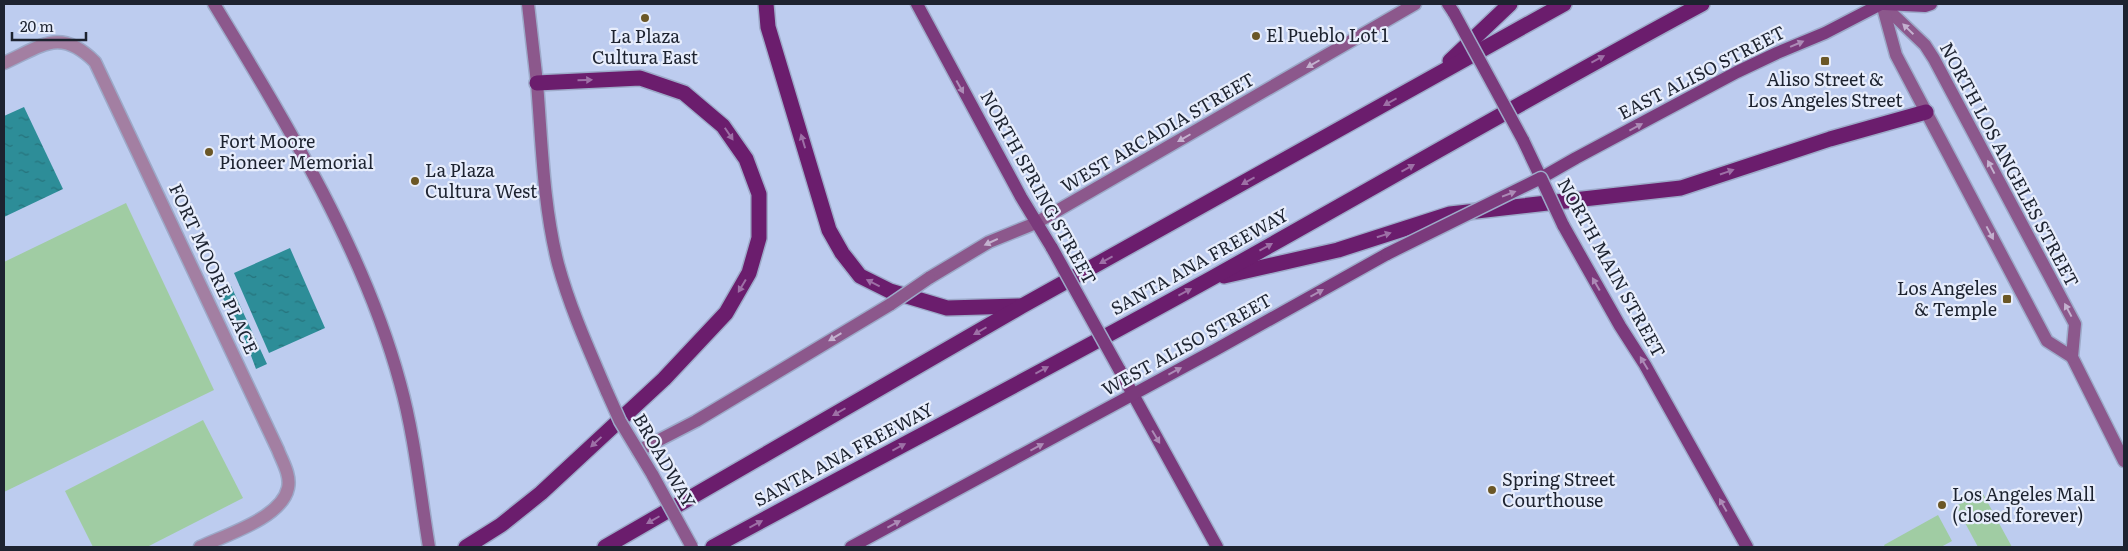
<svg xmlns="http://www.w3.org/2000/svg" width="2128" height="551" font-family="Literata,serif">
<style>
.green{fill:#a0cca3}
.water{fill:url(#water-ripples)}
.lines{fill:none;stroke-linecap:round;stroke-linejoin:round}
.street-casing{stroke:#9daac9;stroke-width:15}
.secondary-casing{stroke:#9daac9;stroke-width:15}
.primary-casing{stroke:#9daac9;stroke-width:15}
.highway-casing{stroke:#9daac9;stroke-width:18}
.street{stroke:#a37fa2;stroke-width:12}
.secondary{stroke:#8c588c;stroke-width:12}
.primary{stroke:#7b3a7c;stroke-width:12}
.highway{stroke:#6b1d6d;stroke-width:15}
.secondary-bridge-casing{stroke:#9daac9;stroke-width:15;stroke-linecap:butt}
.primary-bridge-casing{stroke:#9daac9;stroke-width:15;stroke-linecap:butt}
.secondary-bridge{stroke:#8c588c;stroke-width:12}
.primary-bridge{stroke:#7b3a7c;stroke-width:12}
.oneway{fill:#c3b1cf}
.oneway2{fill:#ac8bb6}
.oneway3{fill:#9d70a6}
.poi-dot{fill:#6b5726;stroke:#e7edfc;stroke-width:2}
.labels{text-anchor:middle;stroke-width:4.5;stroke-linejoin:round;paint-order:stroke}
.poi-label{font-size:18px;fill:#1d2330;stroke:#e7edfc;text-anchor:start}
.street-label{font-size:18px;fill:#1d2330;stroke:#e7edfc}
</style>
<defs>
<pattern id="water-ripples" width="26" height="14" patternUnits="userSpaceOnUse" patternTransform="scale(1.25)"><rect width="26" height="14" fill="#2d8d98"/><path d="M2 4q2-2 4 0t4 0M15 11q2-2 4 0t4 0" fill="none" stroke="#26737c"/></pattern>
</defs>
<rect width="100%" height="100%" fill="#bdccef"/>
<g class="green">
<polygon points="126,203 214,390 4,492 4,262"/>
<polygon points="203,420 243,498 147,547 93,547 65,491"/>
<polygon points="1982,492 2012,547 1978,547 1956,506"/>
<polygon points="1938,515 1952,541 1941,547 1885,547 1884,545"/>
</g>
<g class="water">
<polygon points="24,107 63,189 4,217 4,116"/>
<polygon points="290,248 325,328 269,353 234,273"/>
<polygon points="231,286 267,364 256,369 240,326 219,292"/>
</g>
<g class="lines">
<g class="street-casing">
<path id="street" d="M4 63C42 46 60 27 95 62L278 450C282 461 291 475 288 488 282 518 225 535 200 547"/>
</g>
<g class="secondary-casing">
<g id="secondary">
<path d="M214 4C285 121 364 250 400 383 415 437 420 493 429 547"/>
<path d="M528 4C531 30 534 57 537 83 542 144 543 205 558 264 570 308 589 350 607 392"/>
<polyline points="1882,4 1925,45 1934,59 2075,324 2072,357 2124,461"/>
<polyline points="1882,4 1896,55 2029,307 2047,341 2072,357"/>
<polyline points="929,278 989,242 1036,223 1415,4"/>
<polyline points="638,451 696,421 891,304"/>
</g>
</g>
<g class="primary-casing">
<g id="primary">
<polyline points="917,4 1021,197 1052,248"/>
<polyline points="1448,4 1454,13"/>
<polyline points="1884,4 1925,6 1931,4"/>
<polyline points="1523,140 1541,178 1576,158 1737,72 1777,53 1825,33 1881,4"/>
<polyline points="1563,225 1620,326 1645,365 1747,547"/>
<polyline points="1119,369 1217,547"/>
<polyline points="851,547 1215,350 1387,254"/>
</g>
</g>
<g class="highway-casing">
<g id="highway">
<polyline points="766,4 768,27 829,230 842,253 860,276 890,291 947,308 1020,306"/>
<polyline points="1450,61 1510,4"/>
<polyline points="1224,276 1338,250 1450,214 1681,188 1830,139 1926,112"/>
<polyline points="466,547 501,525 541,493 664,379 726,313 749,273 759,238 759,194 746,159 723,126 684,93 640,78 537,83"/>
<polyline points="605,547 1022,306 1564,4"/>
<path d="M713 547C879 457 1046 370 1212 278 1375 187 1537 93 1702 4"/>
</g>
</g>
<use href="#street" class="street"/>
<use href="#secondary" class="secondary"/>
<use href="#primary" class="primary"/>
<use href="#highway" class="highway"/>
<g class="secondary-bridge-casing">
<g id="secondary-bridge">
<polyline points="891,304 929,278"/>
<polyline points="607,392 620,421 652,474 692,547"/>
</g>
</g>
<g class="primary-bridge-casing">
<g id="primary-bridge">
<polyline points="1454,13 1523,140"/>
<polyline points="1052,248 1119,369"/>
<polyline points="1387,254 1541,178 1563,225"/>
</g>
</g>
<use href="#secondary-bridge" class="secondary-bridge"/>
<use href="#primary-bridge" class="primary-bridge"/>
</g>
<defs><path id="oneway-solid" d="M-6-.8H1V-3.2L6.5 0L1 3.2V.8H-6Z" transform="scale(1.25)"/></defs>
<g class="oneway">
<use href="#oneway-solid" transform="translate(1908 29) rotate(-136)"/>
<use href="#oneway-solid" transform="translate(1313 64) rotate(150)"/>
<use href="#oneway-solid" transform="translate(1184 138) rotate(150)"/>
<use href="#oneway-solid" transform="translate(1991 167) rotate(-118)"/>
<use href="#oneway-solid" transform="translate(1990 233) rotate(62)"/>
<use href="#oneway-solid" transform="translate(991 242) rotate(155)"/>
<use href="#oneway-solid" transform="translate(2068 310) rotate(-118)"/>
<use href="#oneway-solid" transform="translate(835 337) rotate(149)"/>
</g>
<g class="oneway2">
<use href="#oneway-solid" transform="translate(1797 44) rotate(-23)"/>
<use href="#oneway-solid" transform="translate(960 87) rotate(61)"/>
<use href="#oneway-solid" transform="translate(1636 127) rotate(-28)"/>
<use href="#oneway-solid" transform="translate(1509 194) rotate(-21)"/>
<use href="#oneway-solid" transform="translate(1596 284) rotate(-120)"/>
<use href="#oneway-solid" transform="translate(1317 293) rotate(-29)"/>
<use href="#oneway-solid" transform="translate(1644 363) rotate(-121)"/>
<use href="#oneway-solid" transform="translate(1175 371) rotate(-28)"/>
<use href="#oneway-solid" transform="translate(1156 437) rotate(59)"/>
<use href="#oneway-solid" transform="translate(1037 447) rotate(-28)"/>
<use href="#oneway-solid" transform="translate(1723 505) rotate(-119)"/>
<use href="#oneway-solid" transform="translate(894 524) rotate(-28)"/>
</g>
<g class="oneway3">
<use href="#oneway-solid" transform="translate(1598 59) rotate(-28)"/>
<use href="#oneway-solid" transform="translate(585 80) rotate(-2)"/>
<use href="#oneway-solid" transform="translate(1390 102) rotate(151)"/>
<use href="#oneway-solid" transform="translate(729 134) rotate(56)"/>
<use href="#oneway-solid" transform="translate(803 141) rotate(-107)"/>
<use href="#oneway-solid" transform="translate(1408 168) rotate(-29)"/>
<use href="#oneway-solid" transform="translate(1727 172) rotate(-19)"/>
<use href="#oneway-solid" transform="translate(1248 181) rotate(151)"/>
<use href="#oneway-solid" transform="translate(1384 235) rotate(-17)"/>
<use href="#oneway-solid" transform="translate(1266 247) rotate(-29)"/>
<use href="#oneway-solid" transform="translate(1106 260) rotate(151)"/>
<use href="#oneway-solid" transform="translate(873 283) rotate(-153)"/>
<use href="#oneway-solid" transform="translate(742 286) rotate(121)"/>
<use href="#oneway-solid" transform="translate(1185 292) rotate(-28)"/>
<use href="#oneway-solid" transform="translate(980 331) rotate(150)"/>
<use href="#oneway-solid" transform="translate(1042 370) rotate(-28)"/>
<use href="#oneway-solid" transform="translate(839 412) rotate(150)"/>
<use href="#oneway-solid" transform="translate(596 442) rotate(137)"/>
<use href="#oneway-solid" transform="translate(899 447) rotate(-28)"/>
<use href="#oneway-solid" transform="translate(653 520) rotate(150)"/>
<use href="#oneway-solid" transform="translate(756 524) rotate(-28)"/>
</g>
<g class="poi-dot">
<circle cx="645" cy="18" r="5"/>
<circle cx="1256" cy="36" r="5"/>
<rect x="1820" y="56" width="10" height="10" rx="2.5"/>
<circle cx="209" cy="152" r="5"/>
<circle cx="415" cy="181" r="5"/>
<rect x="2002" y="294" width="10" height="10" rx="2.5"/>
<circle cx="1492" cy="490" r="5"/>
<circle cx="1942" cy="505" r="5"/>
</g>
<g class="labels">
<g class="poi-label">
<text x="1266" y="42">El Pueblo Lot 1</text>
<text x="645" y="43" text-anchor="middle">La Plaza<tspan x="645" dy="21">Cultura East</tspan></text>
<text x="1825" y="86" text-anchor="middle">Aliso Street &amp;<tspan x="1825" dy="21">Los Angeles Street</tspan></text>
<text x="219" y="148">Fort Moore<tspan x="219" dy="21">Pioneer Memorial</tspan></text>
<text x="425" y="177">La Plaza<tspan x="425" dy="21">Cultura West</tspan></text>
<text x="1997" y="295" text-anchor="end">Los Angeles<tspan x="1997" dy="21">&amp; Temple</tspan></text>
<text x="1502" y="486">Spring Street<tspan x="1502" dy="21">Courthouse</tspan></text>
<text x="1952" y="501">Los Angeles Mall<tspan x="1952" dy="21">(closed forever)</tspan></text>
</g>
<g class="street-label">
<text transform="translate(1702 73) rotate(-27)" y="6">EAST ALISO STREET</text>
<text transform="translate(1158 133) rotate(-30)" y="6">WEST ARCADIA STREET</text>
<text transform="translate(2009 165) rotate(62)" y="6">NORTH LOS ANGELES STREET</text>
<text transform="translate(1038 188) rotate(61)" y="6">NORTH SPRING STREET</text>
<text transform="translate(1200 262) rotate(-29)" y="6">SANTA ANA FREEWAY</text>
<text transform="translate(1611 268) rotate(61)" y="6">NORTH MAIN STREET</text>
<text transform="translate(213 269) rotate(65)" y="6">FORT MOORE PLACE</text>
<text transform="translate(1187 345) rotate(-29)" y="6">WEST ALISO STREET</text>
<text transform="translate(844 455) rotate(-28)" y="6">SANTA ANA FREEWAY</text>
<text transform="translate(664 461) rotate(60)" y="6">BROADWAY</text>
</g>
</g>
<rect width="2128" height="551" fill="none" stroke="#1d2330" stroke-width="10"/>
<path d="M12 32v8h74v-8" fill="none" stroke="#1d2330" stroke-width="2.5"/>
<text x="20" y="32" font-size="15" fill="#1d2330" stroke="#e7edfc" stroke-width="4" paint-order="stroke">20 m</text>
</svg>
